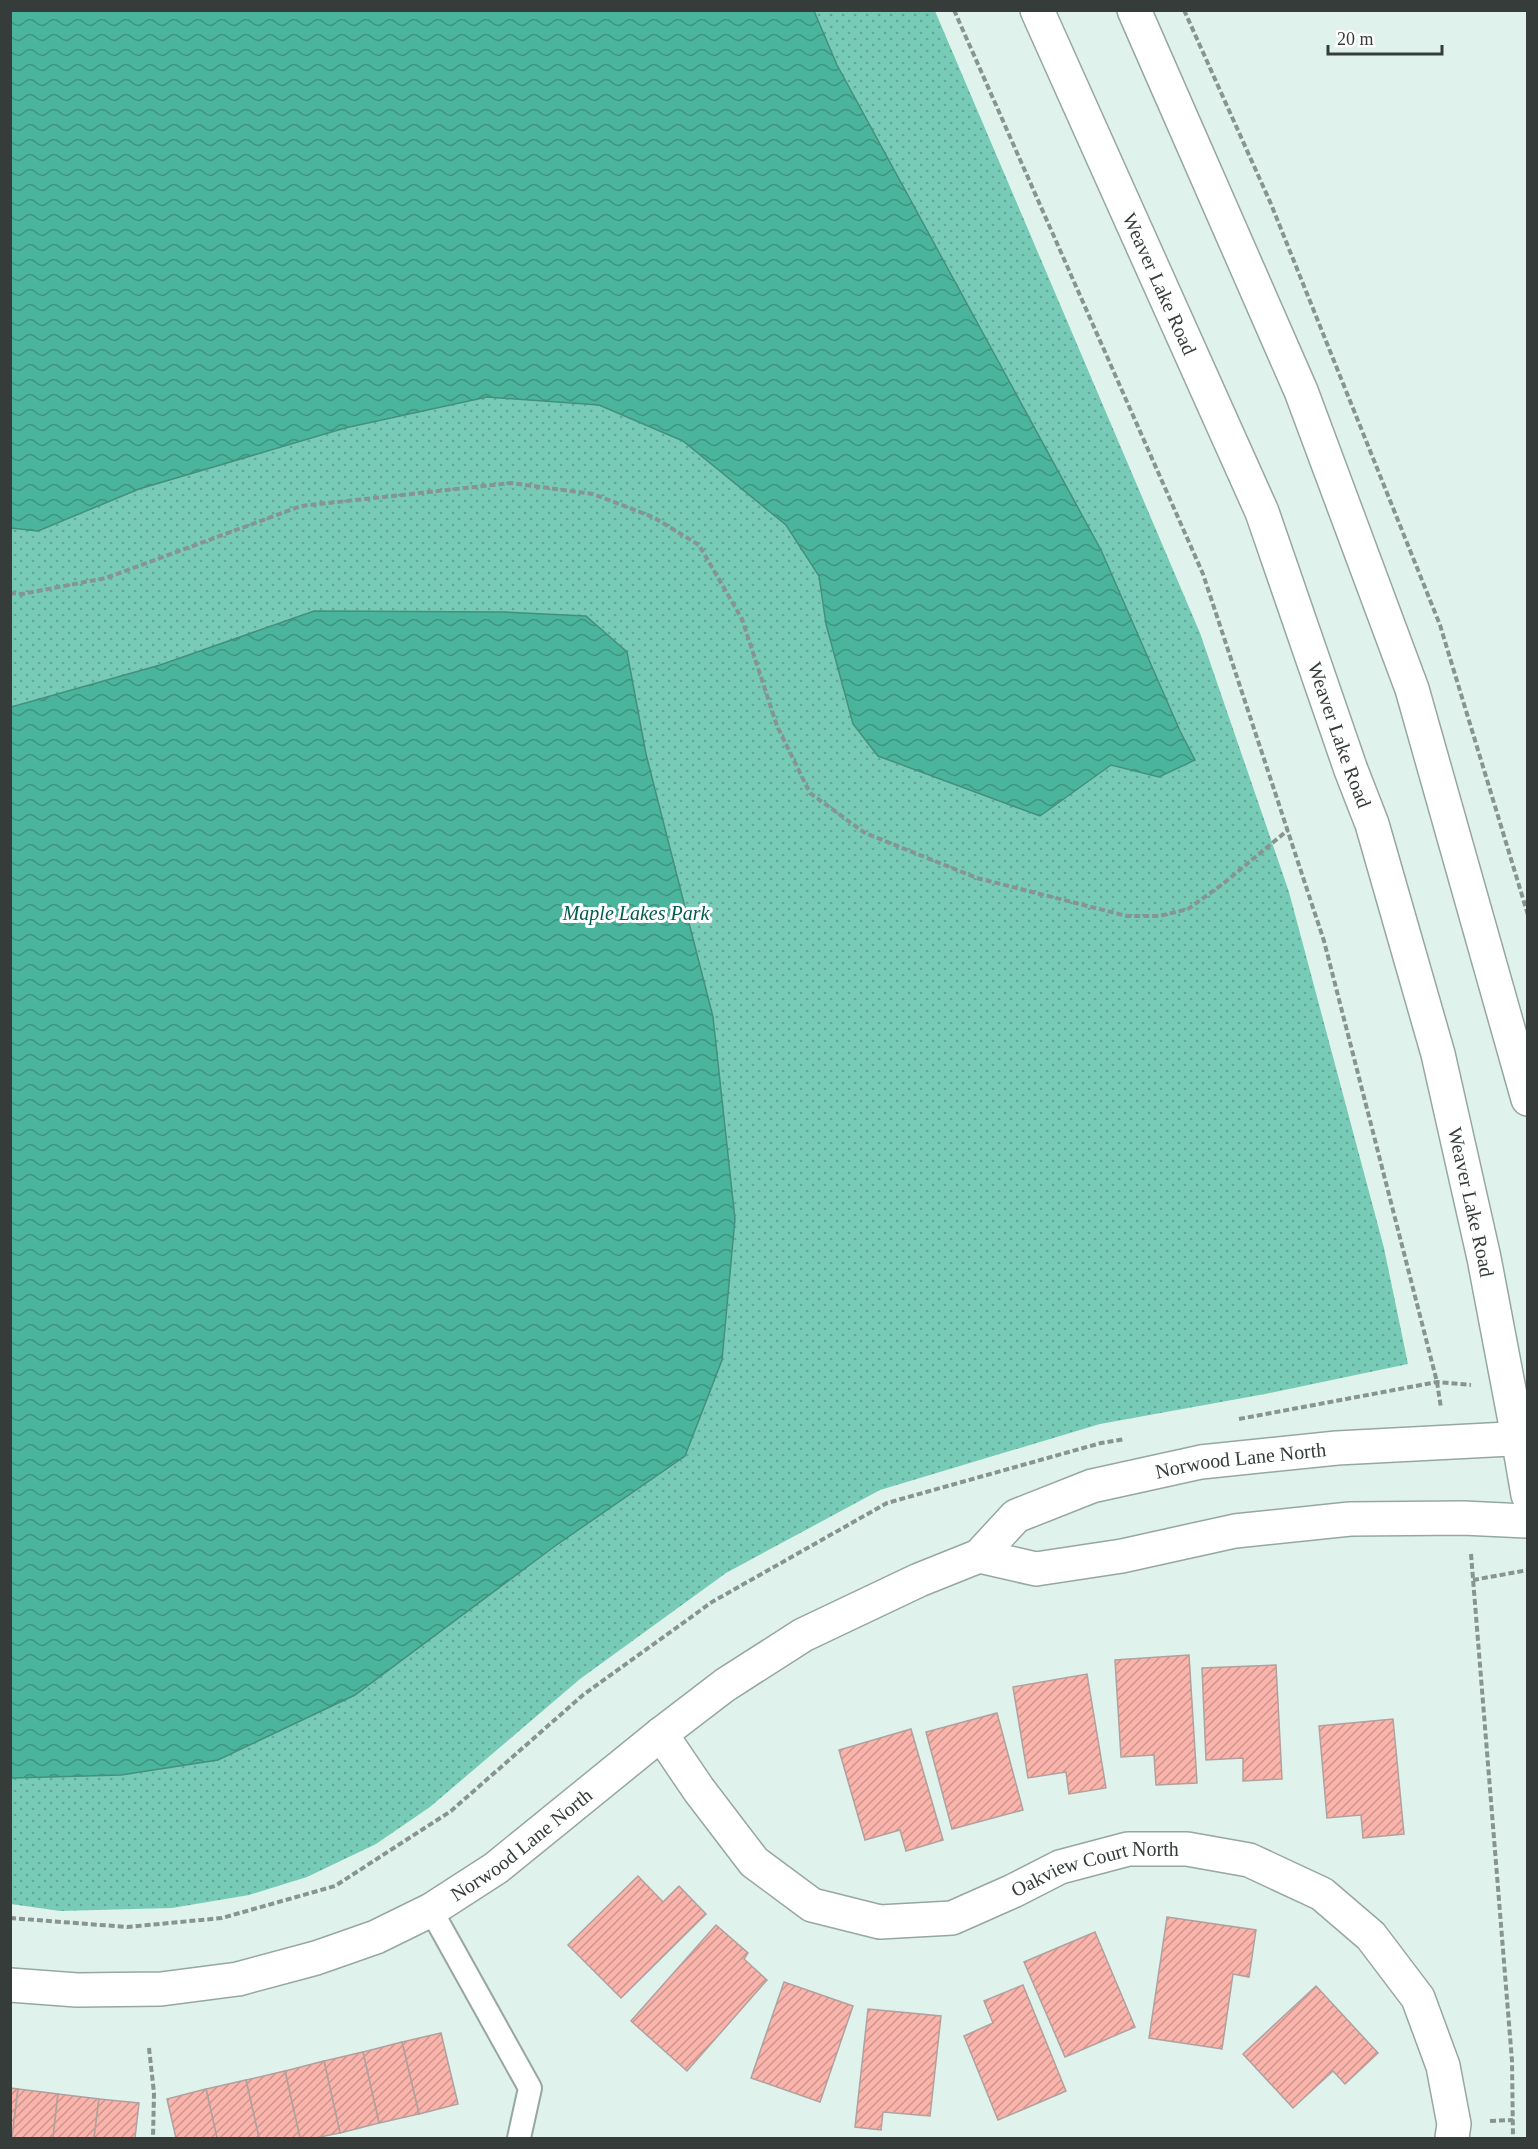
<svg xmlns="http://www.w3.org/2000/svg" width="1538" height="2149" font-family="Georgia,serif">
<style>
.grass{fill:url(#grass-dots)}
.water{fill:url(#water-waves);stroke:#44907f;stroke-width:1.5}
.building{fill:url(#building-hatch);stroke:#b1a19e;stroke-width:1.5}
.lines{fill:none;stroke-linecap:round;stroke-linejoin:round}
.lane-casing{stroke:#96a7a2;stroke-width:26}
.street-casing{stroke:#96a7a2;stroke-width:36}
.secondary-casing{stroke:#96a7a2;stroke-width:36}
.path{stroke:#889491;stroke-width:4;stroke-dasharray:6 3;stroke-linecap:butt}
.lane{stroke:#fff;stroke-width:22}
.street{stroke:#fff;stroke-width:33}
.secondary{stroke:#fff;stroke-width:33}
.labels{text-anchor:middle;stroke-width:6;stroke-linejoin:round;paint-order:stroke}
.street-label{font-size:20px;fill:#353c3a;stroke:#fff}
.park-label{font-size:20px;font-style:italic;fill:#005c4c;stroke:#fff}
</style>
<defs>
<pattern id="grass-dots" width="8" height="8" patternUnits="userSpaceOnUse" patternTransform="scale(1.5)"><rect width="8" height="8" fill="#78ccb7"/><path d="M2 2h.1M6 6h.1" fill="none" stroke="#63a796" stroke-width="1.8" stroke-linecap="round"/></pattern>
<pattern id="water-waves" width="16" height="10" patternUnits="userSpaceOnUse" patternTransform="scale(1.5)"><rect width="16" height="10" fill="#4bb49c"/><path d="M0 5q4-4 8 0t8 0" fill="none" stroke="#3f9480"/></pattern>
<pattern id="building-hatch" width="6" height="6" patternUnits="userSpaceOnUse" patternTransform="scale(1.5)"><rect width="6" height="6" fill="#fab4ab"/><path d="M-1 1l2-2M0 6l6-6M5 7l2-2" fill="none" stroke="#cb948c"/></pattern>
</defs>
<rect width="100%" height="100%" fill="#e0f2ec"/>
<polygon class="grass" points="11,11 935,11 1200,633 1289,892 1384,1248 1408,1364 1265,1394 1100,1424 880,1490 726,1573 580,1679 430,1807 376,1844 307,1877 249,1895 172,1908 60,1911 11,1904"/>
<g class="water">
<polygon points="10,11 814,11 837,65 1101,550 1180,731 1195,760 1159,777 1111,765 1040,816 878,756 853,724 826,624 819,576 786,525 683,441 599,405 487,397 345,428 139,489 38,531 11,528"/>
<polygon points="314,611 505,612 586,616 627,652 646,754 713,1017 735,1219 722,1360 685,1456 555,1546 355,1695 218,1760 121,1775 13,1778 10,1777 11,707 160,665"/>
</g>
<g class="building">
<polygon points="1189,1655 1197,1783 1156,1785 1154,1755 1121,1757 1115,1660"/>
<polygon points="1276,1665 1282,1779 1243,1781 1243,1758 1206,1760 1202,1668"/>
<polygon points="1087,1674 1106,1788 1069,1794 1066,1772 1028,1778 1013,1687"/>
<polygon points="997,1713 1023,1810 952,1829 926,1732"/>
<polygon points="1393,1719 1404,1834 1363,1838 1361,1815 1327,1818 1319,1726"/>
<polygon points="911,1729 943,1840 906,1851 900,1830 865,1840 839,1750"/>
<polygon points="638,1876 663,1902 679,1886 706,1914 621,1998 568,1945"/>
<polygon points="1167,1917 1256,1930 1249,1977 1233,1974 1222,2049 1149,2038"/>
<polygon points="716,1925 748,1953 744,1959 767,1980 687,2071 631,2021"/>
<polygon points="1095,1932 1135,2027 1065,2057 1024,1962"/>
<polygon points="784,1982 853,2006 820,2102 751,2078"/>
<polygon points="1023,1985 1066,2091 998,2120 964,2036 993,2023 984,2001"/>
<polygon points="1316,1986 1378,2053 1345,2084 1333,2071 1293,2108 1243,2054"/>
<polygon points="868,2009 941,2016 930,2116 883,2112 881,2130 855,2127"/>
<polygon points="441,2033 458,2104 419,2114 402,2042"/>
<polygon points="402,2042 419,2114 379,2123 363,2052"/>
<polygon points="363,2052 379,2123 340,2133 324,2061"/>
<polygon points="324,2061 340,2133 315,2138 300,2138 285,2071"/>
<polygon points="285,2071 300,2138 259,2138 246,2080"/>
<polygon points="246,2080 259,2138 217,2138 206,2089"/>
<polygon points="10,2088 18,2089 12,2138 10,2138"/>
<polygon points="18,2089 58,2094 53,2138 12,2138"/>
<polygon points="206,2089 217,2138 176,2138 167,2099"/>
<polygon points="58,2094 99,2099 94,2138 53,2138"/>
<polygon points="99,2099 139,2103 135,2138 94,2138"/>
</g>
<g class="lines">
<g class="lane-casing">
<polyline id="lane" points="431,1910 530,2088 519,2138"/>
</g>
<g class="street-casing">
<g id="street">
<path id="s1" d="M661 1734 699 1790 754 1862 812 1905 880 1922 952 1918 1013 1891 1060 1867 1128 1849H1187L1249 1860 1322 1894 1371 1936 1418 1998 1443 2066 1454 2124 1452 2138"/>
</g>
</g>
<g class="secondary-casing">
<g id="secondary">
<path id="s2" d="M1037 10 1262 512 1351 770 1372 824 1438 1054 1484 1258 1518 1437 1528 1495"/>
<polyline points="1134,10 1301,391 1412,689 1528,1099"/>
<polyline points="979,1556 1036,1569 1122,1556 1235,1531 1350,1519 1463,1518 1528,1521"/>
<path id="s3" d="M10 1985 77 1990 161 1989 238 1979 316 1958 376 1937 431 1910 496 1868 661 1734 725 1685 803 1635 919 1580 979 1556 1016 1516 1092 1486 1201 1462 1337 1448 1528 1438"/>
</g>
</g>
<g class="path">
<polyline points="954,10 1203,574 1324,941 1437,1382 1441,1408"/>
<polyline points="1184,10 1271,204 1440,625 1528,915"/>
<polyline points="10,593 22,594 106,578 301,506 511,483 593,494 653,517 699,545 742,619 777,726 810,793 865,833 977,878 1127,916 1159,916 1188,909 1224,883 1288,830"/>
<polyline points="1239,1419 1437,1382 1471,1385"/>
<polyline points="1471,1554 1512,2061 1513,2138"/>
<polyline points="1473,1580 1528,1570"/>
<polyline points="10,1918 127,1927 222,1918 335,1886 451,1811 583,1695 712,1602 887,1503 1101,1443 1125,1439"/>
<polyline points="149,2048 154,2093 153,2138"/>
<polyline points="1490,2121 1513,2120"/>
</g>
<use href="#lane" class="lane"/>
<use href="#street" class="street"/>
<use href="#secondary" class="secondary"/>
</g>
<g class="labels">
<g class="street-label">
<text dy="7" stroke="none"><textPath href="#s2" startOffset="300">Weaver Lake Road</textPath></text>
<text dy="7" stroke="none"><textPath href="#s2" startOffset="786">Weaver Lake Road</textPath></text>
<text dy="7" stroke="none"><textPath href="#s2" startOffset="1272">Weaver Lake Road</textPath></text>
<text dy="7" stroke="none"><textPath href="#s3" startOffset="1378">Norwood Lane North</textPath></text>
<text dy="7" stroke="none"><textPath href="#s3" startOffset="546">Norwood Lane North</textPath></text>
<text dy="7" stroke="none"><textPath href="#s1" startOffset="526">Oakview Court North</textPath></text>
</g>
<g class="park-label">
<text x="636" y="920">Maple Lakes Park</text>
</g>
</g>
<rect width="1538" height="2149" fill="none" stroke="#353c3a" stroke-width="24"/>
<path d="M1328 45v9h114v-9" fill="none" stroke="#353c3a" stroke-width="3"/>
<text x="1337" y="45" font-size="18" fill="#353c3a" stroke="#ffffff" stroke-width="4.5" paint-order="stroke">20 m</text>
</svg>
